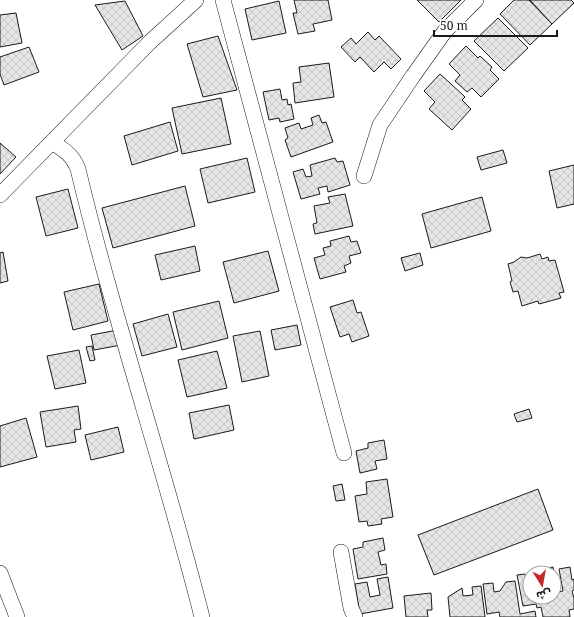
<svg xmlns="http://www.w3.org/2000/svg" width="574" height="617" font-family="'Noto Serif','Noto Sans Arabic',serif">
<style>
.building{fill:url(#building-cross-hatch);stroke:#1a1a1a}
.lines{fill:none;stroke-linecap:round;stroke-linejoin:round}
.street-casing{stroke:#1a1a1a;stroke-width:16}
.street{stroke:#fff;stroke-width:15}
</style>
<defs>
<pattern id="building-cross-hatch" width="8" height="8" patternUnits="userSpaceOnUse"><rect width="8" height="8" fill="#e6e6e6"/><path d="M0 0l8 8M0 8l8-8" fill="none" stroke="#c5c5c5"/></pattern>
</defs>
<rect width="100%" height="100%" fill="#fff"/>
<g class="building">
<polygon points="294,0 328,0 332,20 313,24 315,31 298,34 293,13 297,13"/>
<polygon points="417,0 461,0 439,22"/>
<polygon points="514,0 529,0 552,24 530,45 500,14"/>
<polygon points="530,0 571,0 574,3 552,24"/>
<polygon points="125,1 143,36 122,50 95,5"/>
<polygon points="279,1 286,33 252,40 245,9"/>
<polygon points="16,13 22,43 0,47 0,15"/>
<polygon points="498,18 528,48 504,71 474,41"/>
<polygon points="368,32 375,40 379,36 401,59 391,69 384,62 374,72 360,57 355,62 341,47 351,38 356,44"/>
<polygon points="218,36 237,90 203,97 187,44"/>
<polygon points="466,46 478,58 480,56 492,67 490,70 499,79 481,97 472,88 467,92 455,81 460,75 449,64"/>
<polygon points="29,47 39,72 4,85 0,74 0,57"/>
<polygon points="329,63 334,97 295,103 293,83 301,82 299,67"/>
<polygon points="440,74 463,95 465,97 462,100 471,109 452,130 429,109 435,102 424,91"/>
<polygon points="280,89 282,100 287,99 288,105 291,104 294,119 280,122 279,118 269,120 263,92"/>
<polygon points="221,98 231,144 182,154 172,108"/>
<polygon points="319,115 322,123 326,122 333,142 291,157 285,140 288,138 285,128 299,123 301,129 313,125 311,118"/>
<polygon points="170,122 178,151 132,165 124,136"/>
<polygon points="0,143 16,157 0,174"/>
<polygon points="503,150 507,163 481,170 477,157"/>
<polygon points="247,158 255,192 208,203 200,169"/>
<polygon points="335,158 337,162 343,161 350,185 328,192 327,186 318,188 320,194 301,199 293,172 303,169 306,177 312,176 310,165"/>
<polygon points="574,165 574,204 557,208 549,171"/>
<polygon points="185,186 195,226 113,248 102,208"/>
<polygon points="68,189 78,228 46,236 36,197"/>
<polygon points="345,194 353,226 315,234 313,224 317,223 314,206 330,203 328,197"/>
<polygon points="482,197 491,231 431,248 422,214"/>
<polygon points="349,236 351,242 357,241 361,253 349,256 351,263 344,266 346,272 320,279 314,258 325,255 323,248 331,246 330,241"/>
<polygon points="195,246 200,271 161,280 155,255"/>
<polygon points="268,251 279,291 234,303 223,262"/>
<polygon points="3,252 8,281 0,283 0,253"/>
<polygon points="420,253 423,265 405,271 401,258"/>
<polygon points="540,254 542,259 548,257 549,261 555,260 564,292 559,293 561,298 539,304 538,301 522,306 518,291 513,292 510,282 512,281 508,264 514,262 521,257 527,258"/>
<polygon points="99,284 108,321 73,330 64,292"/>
<polygon points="353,300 357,313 361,312 369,336 352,342 349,334 340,337 330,307"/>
<polygon points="219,301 228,338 182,350 173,312"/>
<polygon points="168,314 177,347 142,356 133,324"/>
<polygon points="297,325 301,345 275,350 271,330"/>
<polygon points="118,330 121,345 94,350 91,335"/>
<polygon points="260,331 269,376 242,382 233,336"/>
<polygon points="92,346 95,360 90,361 86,347"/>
<polygon points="79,350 86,383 55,389 47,356"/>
<polygon points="217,351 227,388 187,397 178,360"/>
<polygon points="229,405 234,430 194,439 189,413"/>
<polygon points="78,406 81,429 74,430 76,442 46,447 40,412"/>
<polygon points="529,409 532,418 517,422 514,414"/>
<polygon points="26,418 37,457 0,467 0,426"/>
<polygon points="118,427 124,452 91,460 85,435"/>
<polygon points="384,440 387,459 375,461 377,469 360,473 356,451 368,448 368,443"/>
<polygon points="387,479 393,517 381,519 382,524 368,526 367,521 359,522 355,496 367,494 366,482"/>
<polygon points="342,484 345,500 336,501 333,486"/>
<polygon points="538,489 553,530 434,575 418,535"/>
<polygon points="383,538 385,550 378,552 381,565 386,564 387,574 358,579 353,549 363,547 363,542"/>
<polygon points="553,567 558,592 563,591 559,569 570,567 572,580 574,579 574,590 572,591 574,598 574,609 569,610 570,617 543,617 541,607 537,608 536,604 523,606 517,575 525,574 527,586 530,585 530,597 554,597 554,573 536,573 536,570"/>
<polygon points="388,577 393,608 360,614 355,584 367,582 370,597 380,595 377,579"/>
<polygon points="515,581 520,614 535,611 536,617 500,617 499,612 487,614 483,584 493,583 494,592 500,591 506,582"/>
<polygon points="481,586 485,617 450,617 448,597 462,588 463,596 473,595 472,587"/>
<polygon points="431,593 432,610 427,610 428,617 406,617 404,596"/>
</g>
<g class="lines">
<g class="street-casing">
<g id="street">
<path d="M223 0C262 151 305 302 344 453"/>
<path d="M52 142C65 151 72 154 78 169 114 320 164 467 202 617"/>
<polyline points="364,176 380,125 413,76 445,31 476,0"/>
<polyline points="0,195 150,42 196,0"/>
<polyline points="341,552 351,608 355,617"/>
<polyline points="0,573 17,617"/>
</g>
</g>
<use href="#street" class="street"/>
</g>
<g transform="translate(542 585) rotate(169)"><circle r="19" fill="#ffffff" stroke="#a3a3a3"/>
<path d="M0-3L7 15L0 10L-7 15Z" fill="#c62828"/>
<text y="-6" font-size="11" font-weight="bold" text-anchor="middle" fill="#1a1a1a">ش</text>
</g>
<path d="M434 30v6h123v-6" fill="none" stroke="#1a1a1a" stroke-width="2"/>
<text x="440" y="30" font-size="12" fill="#1a1a1a" stroke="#ffffff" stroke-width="3" paint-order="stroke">50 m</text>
</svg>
